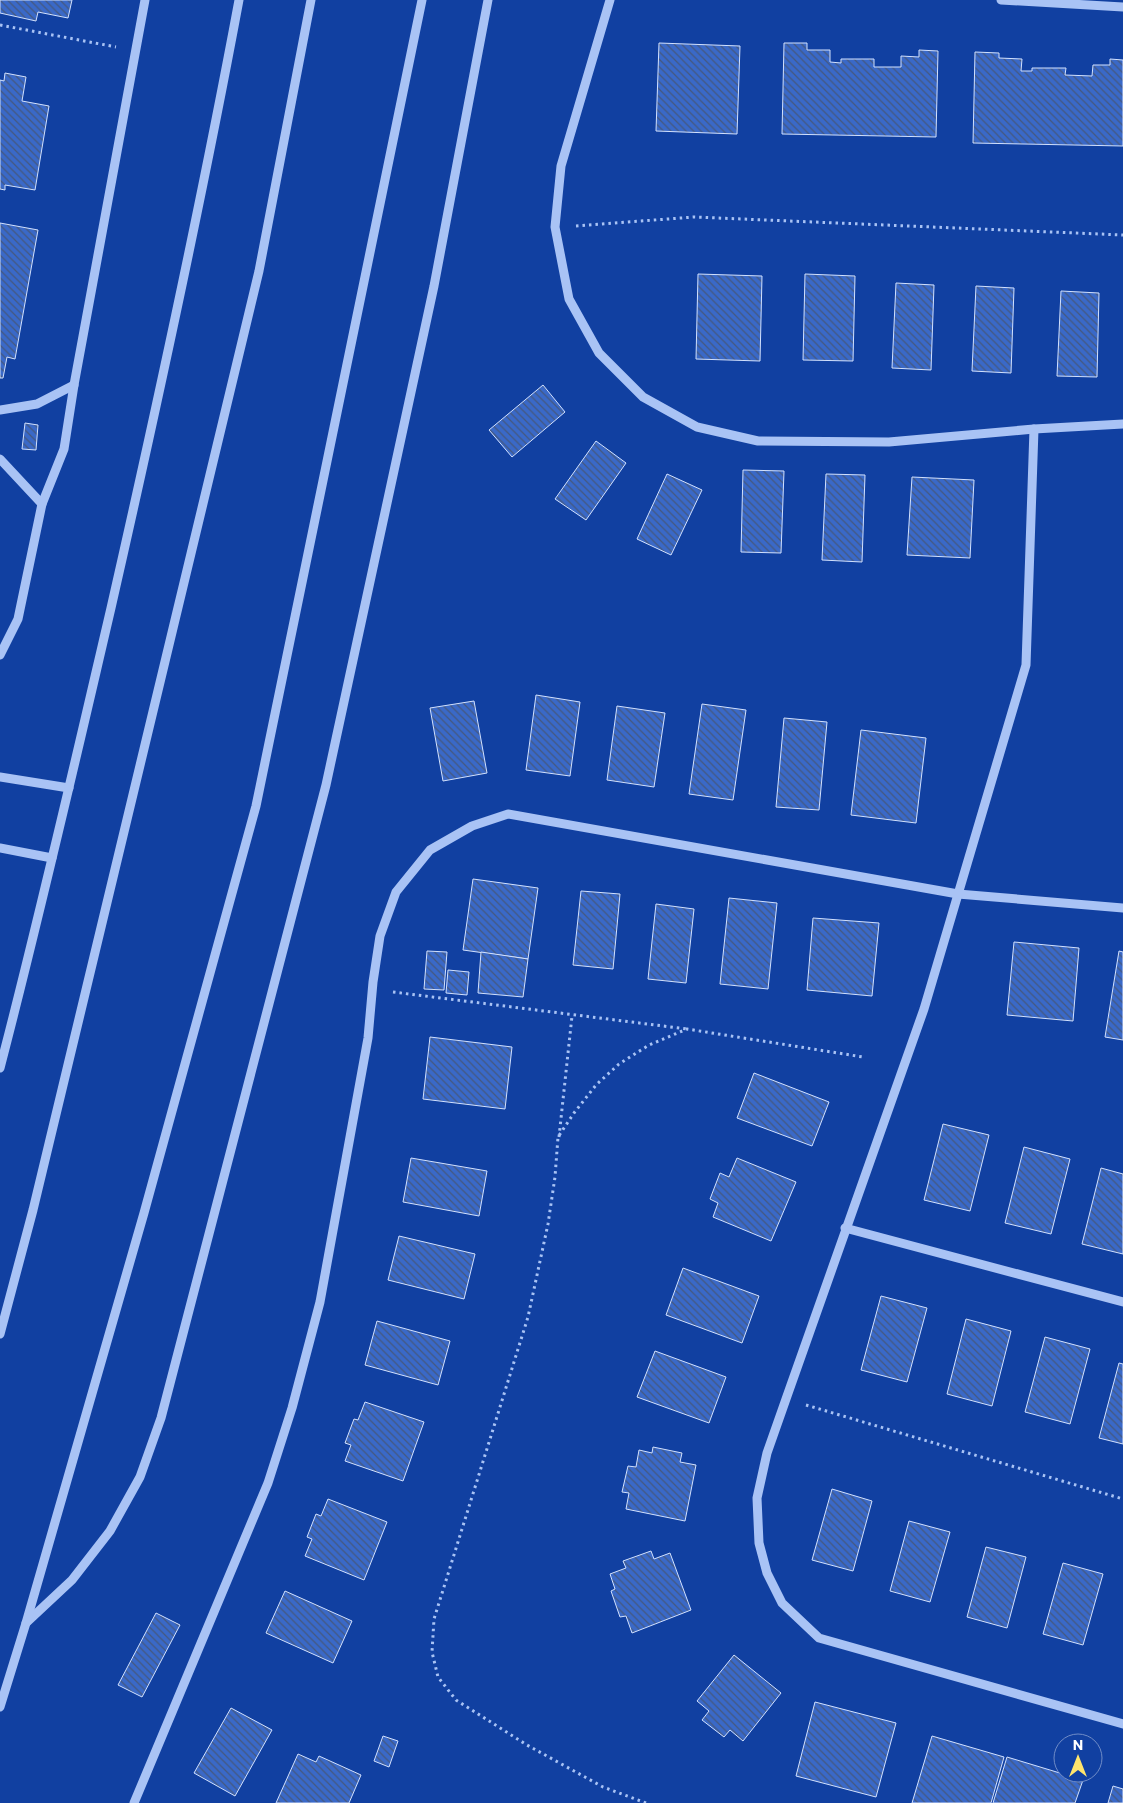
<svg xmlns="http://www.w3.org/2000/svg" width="1123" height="1803" font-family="Commissioner,sans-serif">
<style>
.building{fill:url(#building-back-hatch);stroke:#d2e1fe}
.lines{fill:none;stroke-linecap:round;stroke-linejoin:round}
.path{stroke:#a9c3f5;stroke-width:3;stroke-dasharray:2.5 4;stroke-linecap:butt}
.minor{stroke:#a9c3f5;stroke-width:9}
</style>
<defs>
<pattern id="building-back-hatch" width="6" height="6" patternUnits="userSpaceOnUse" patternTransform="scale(1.25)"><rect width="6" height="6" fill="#3a69c8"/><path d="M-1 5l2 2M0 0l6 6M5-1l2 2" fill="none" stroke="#45587e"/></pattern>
</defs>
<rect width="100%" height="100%" fill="#1140a1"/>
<g class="building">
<polygon points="0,0 72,0 68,18 38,12 36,21 0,13"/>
<polygon points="659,43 740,46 737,134 656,131"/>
<polygon points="784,43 807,43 807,50 830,50 830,62 841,63 841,59 874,59 874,67 901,67 901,56 919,57 919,50 938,51 936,137 782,134"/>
<polygon points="975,52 999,53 999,58 1022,59 1021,71 1032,71 1032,68 1066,68 1065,75 1092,76 1093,65 1110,65 1110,59 1123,60 1123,146 973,143"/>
<polygon points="5,73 26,77 22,101 49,106 35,190 5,185 5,190 0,189 0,80 4,81"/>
<polygon points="0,223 38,230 15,359 7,357 3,378 0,378"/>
<polygon points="698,274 762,276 760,361 696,359"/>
<polygon points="805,274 855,276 853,361 803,360"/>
<polygon points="896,283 934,285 931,370 892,368"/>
<polygon points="976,286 1014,288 1011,373 972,371"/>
<polygon points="1061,291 1099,293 1097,377 1057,376"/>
<polygon points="543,385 565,412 512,457 489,430"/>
<polygon points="25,423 38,425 36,450 22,449"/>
<polygon points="596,441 626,463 586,520 555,499"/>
<polygon points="743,470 784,471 781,553 741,552"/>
<polygon points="667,474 702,490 671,555 637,539"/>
<polygon points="826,474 865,475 862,562 822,560"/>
<polygon points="912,477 974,480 970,558 907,555"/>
<polygon points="536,695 580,702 570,776 526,770"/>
<polygon points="474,701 487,773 443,781 430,708"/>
<polygon points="702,704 746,710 733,800 689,794"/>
<polygon points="617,706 665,713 654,787 607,780"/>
<polygon points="784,718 827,722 819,810 776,807"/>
<polygon points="861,730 926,738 916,823 851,815"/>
<polygon points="473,879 538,888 528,959 463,950"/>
<polygon points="581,891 620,894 613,969 573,965"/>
<polygon points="729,898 777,903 768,989 720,984"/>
<polygon points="656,904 694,909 686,983 648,979"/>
<polygon points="813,918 879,923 872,996 807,990"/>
<polygon points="1014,942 1079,948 1073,1021 1007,1015"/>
<polygon points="427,951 447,952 444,990 424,989"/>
<polygon points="1119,951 1123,952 1123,1040 1105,1037"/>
<polygon points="481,952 528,959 523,997 478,993"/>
<polygon points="448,970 469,972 467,995 446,993"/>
<polygon points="430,1037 512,1047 505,1109 423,1099"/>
<polygon points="754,1073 829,1102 812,1146 737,1118"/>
<polygon points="943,1124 989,1135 970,1211 924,1200"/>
<polygon points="1024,1147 1070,1159 1051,1234 1005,1223"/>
<polygon points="411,1158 487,1171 479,1216 403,1202"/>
<polygon points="737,1158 796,1182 771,1241 713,1217 718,1203 710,1199 720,1173 729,1177"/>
<polygon points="1101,1168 1123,1174 1123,1254 1082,1244"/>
<polygon points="399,1236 475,1254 464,1299 388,1280"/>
<polygon points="683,1268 759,1296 742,1343 666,1315"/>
<polygon points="881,1296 927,1308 907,1382 861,1370"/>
<polygon points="966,1319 1011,1331 992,1406 947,1394"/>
<polygon points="377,1321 450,1341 438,1385 365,1365"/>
<polygon points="1045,1337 1090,1349 1070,1424 1025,1412"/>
<polygon points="655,1351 726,1377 709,1423 637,1397"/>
<polygon points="1119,1363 1123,1364 1123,1444 1099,1438"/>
<polygon points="365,1402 424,1422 403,1481 345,1461 351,1445 345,1443 354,1419 358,1420"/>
<polygon points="653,1447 682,1453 680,1462 696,1465 685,1521 626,1509 629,1493 622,1492 628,1466 636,1467 639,1450 652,1453"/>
<polygon points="832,1489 872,1501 853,1571 812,1560"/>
<polygon points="328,1499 387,1522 364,1580 305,1556 312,1539 307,1537 316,1514 321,1516"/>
<polygon points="909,1521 950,1532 930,1602 890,1591"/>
<polygon points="986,1547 1026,1557 1007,1628 967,1617"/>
<polygon points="651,1551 654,1559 670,1553 691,1610 632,1633 626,1616 620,1617 611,1591 615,1589 610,1574 626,1568 623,1561"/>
<polygon points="1063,1563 1103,1574 1083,1645 1043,1634"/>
<polygon points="285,1591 352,1621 333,1663 266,1633"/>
<polygon points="156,1613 180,1625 142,1697 118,1685"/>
<polygon points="734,1655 781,1693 743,1741 730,1730 724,1737 702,1720 709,1711 697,1701"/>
<polygon points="815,1702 896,1723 876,1797 796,1776"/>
<polygon points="231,1708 272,1730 235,1796 194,1773"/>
<polygon points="383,1736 398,1741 389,1767 374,1761"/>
<polygon points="932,1736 1004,1757 991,1803 912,1803"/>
<polygon points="298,1754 316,1762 319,1756 361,1775 349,1803 276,1803"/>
<polygon points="1007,1757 1083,1780 1075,1803 993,1803"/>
<polygon points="1113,1786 1123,1789 1123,1803 1108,1803"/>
</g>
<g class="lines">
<g class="path">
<polyline points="0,25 116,47"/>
<polyline points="576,226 694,217 1123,235"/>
<polyline points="393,992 687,1029"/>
<polyline points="559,1137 572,1016"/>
<polyline points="806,1405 1123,1499"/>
<polyline points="646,1803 603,1787 527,1745 456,1700 438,1677 432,1652 434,1619 528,1317 548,1224 555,1177 558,1137 574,1113 596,1085 619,1064 649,1045 687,1029 863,1057"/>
</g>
<g class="minor">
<polyline points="610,0 561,166 555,227 569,299 599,353 643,397 697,427 758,441 889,442 1034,429 1123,424"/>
<polyline points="1001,0 1123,7"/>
<polyline points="0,410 37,404 74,385"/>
<polyline points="1034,429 1026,665 924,1009 786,1399 767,1453 757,1498 759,1543 767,1573 782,1603 819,1638 1123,1724"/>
<polyline points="0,459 42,504"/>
<polyline points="0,655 18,619 42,504 64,449 74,385 145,0"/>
<polyline points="0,777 69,788"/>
<polyline points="0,848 52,858"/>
<path d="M0 1068C40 915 75 762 111 608 157 406 201 204 239 0"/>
<polyline points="845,1228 1123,1302"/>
<polyline points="0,1334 33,1210 259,271 311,0"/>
<polyline points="26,1623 72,1580 110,1531 140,1477 161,1418 326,785 434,286 488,0"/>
<polyline points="0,1707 26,1623 144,1213 256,806 422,0"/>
<polyline points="134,1803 268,1483 292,1408 320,1302 368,1038 373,982 380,936 396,892 430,850 472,826 508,814 958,894 1123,908"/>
</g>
</g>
<g transform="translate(1078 1758)"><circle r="24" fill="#1140a1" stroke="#708cc7"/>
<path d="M0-4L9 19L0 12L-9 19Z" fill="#ffe56d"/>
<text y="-8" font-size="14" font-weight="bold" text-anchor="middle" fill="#ffffff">N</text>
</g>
</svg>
